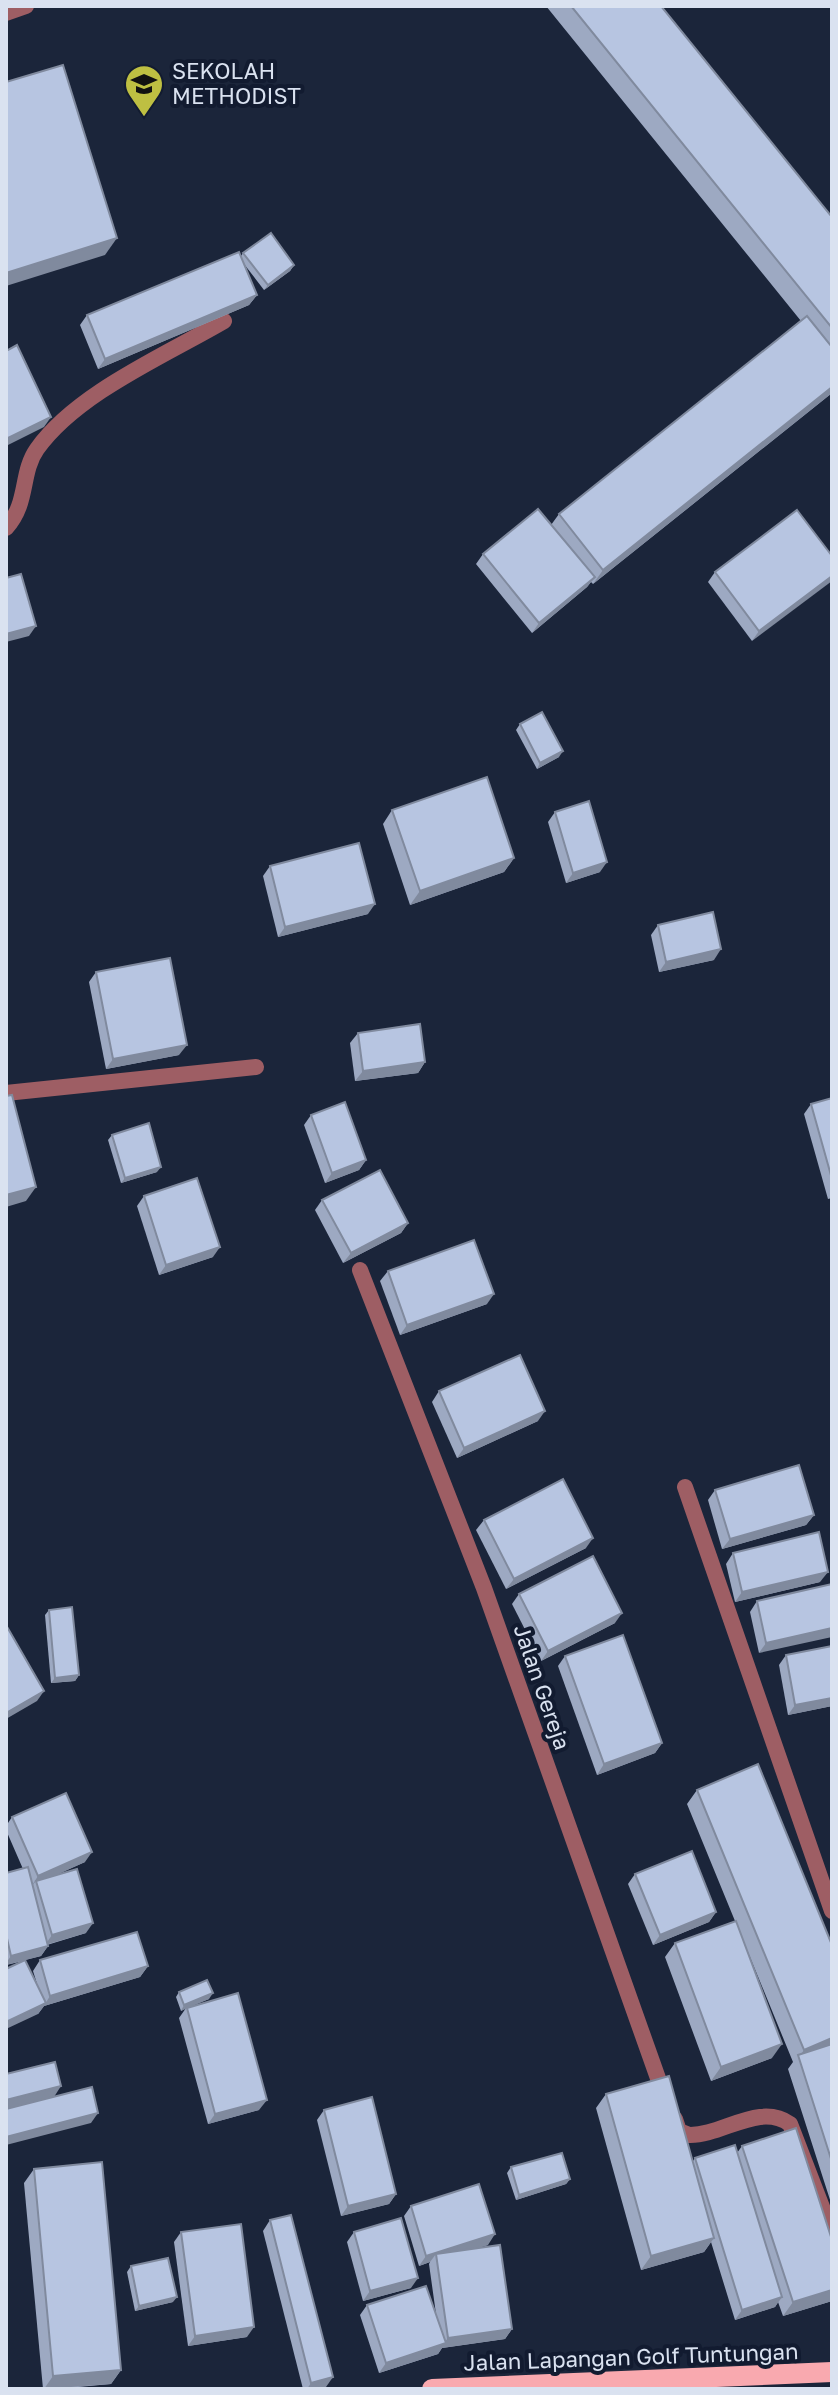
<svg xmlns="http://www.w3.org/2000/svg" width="838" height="2395" font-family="'Golos Text',sans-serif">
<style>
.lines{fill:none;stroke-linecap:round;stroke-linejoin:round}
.service{stroke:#9e5e64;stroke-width:16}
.minor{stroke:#9e5e64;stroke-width:16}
.primary{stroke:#f9a9af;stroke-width:20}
.wall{fill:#9da9c2}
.shaded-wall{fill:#808a9e}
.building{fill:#b7c5e1;stroke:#808a9e;stroke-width:2}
.labels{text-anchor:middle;stroke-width:8;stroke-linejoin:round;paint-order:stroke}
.poi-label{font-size:22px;fill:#dae2f0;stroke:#121b30;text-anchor:start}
.street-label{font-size:22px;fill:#dae2f0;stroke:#121b30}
</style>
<rect width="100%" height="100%" fill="#1b253a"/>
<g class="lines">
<polyline class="service" points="6,13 26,6"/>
<g class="minor">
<path d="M6 528C29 503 20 473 37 449 77 393 164 356 224 321"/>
<polyline points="6,1093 256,1067"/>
<polyline points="360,1270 484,1588 665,2098"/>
<polyline points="685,1487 832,1911"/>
<path d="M675 2119 679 2131 689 2135C722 2136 759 2102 790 2124L832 2233"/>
</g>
<polyline class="primary" points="432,2389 832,2372"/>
</g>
<g class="wall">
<polygon points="546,6 661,6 832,217 832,393 593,584 591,582 587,587 532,633 476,564 483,554 551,525 559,514 801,321"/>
<polygon points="243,253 294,265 290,271 264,290 244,264 257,295 249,305 98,369 80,325 87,315 241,256"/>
<polygon points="832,556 752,641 708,582 715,572"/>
<polygon points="520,724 559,757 537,769 516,730"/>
<polygon points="392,810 514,858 504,872 410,905 383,824"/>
<polygon points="555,812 600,872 566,883 548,822"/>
<polygon points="270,866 368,914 278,937 263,876"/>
<polygon points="658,925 714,960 659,972 651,935"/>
<polygon points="96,972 179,1055 106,1069 89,982"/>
<polygon points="358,1033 425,1062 418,1073 355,1081 350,1043"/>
<polygon points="832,1098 832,1198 828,1199 804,1114 811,1104"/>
<polygon points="311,1115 366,1160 359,1170 325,1183 304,1125"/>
<polygon points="112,1135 157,1172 121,1183 108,1140"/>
<polygon points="144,1196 213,1257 159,1275 137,1206"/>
<polygon points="322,1200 408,1223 401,1233 343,1263 315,1210"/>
<polygon points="388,1271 487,1304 400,1335 380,1281"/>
<polygon points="439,1391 538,1421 457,1458 432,1402"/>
<polygon points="715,1490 814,1515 806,1525 722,1549 708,1500"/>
<polygon points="484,1520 586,1548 506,1589 476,1530"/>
<polygon points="733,1553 820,1582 735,1602 726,1564"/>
<polygon points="832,1584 759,1653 750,1612 757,1601"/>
<polygon points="519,1594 615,1623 541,1661 512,1604"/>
<polygon points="49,1610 79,1675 75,1681 51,1683 45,1615"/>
<polygon points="786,1655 832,1706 788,1715 779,1665"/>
<polygon points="565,1656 662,1743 655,1753 597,1775 558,1666"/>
<polygon points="697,1790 832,1945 832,2206 788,2069 793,2062 743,1940 772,2058 711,2081 665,1957 675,1943 735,1921 687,1804"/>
<polygon points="12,1817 85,1862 53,1876 86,1933 47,1945 48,1946 41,1956 25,1960 38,1987 33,1971 40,1960 148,1966 140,1977 44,2006 38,2014 23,1961 6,1965 6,1873 23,1869 6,1830 6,1826"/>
<polygon points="635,1874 716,1912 709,1922 653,1945 628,1884"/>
<polygon points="179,1992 209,1999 188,2007 259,2110 208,2124 179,2018 186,2008 181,2011 176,1997"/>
<polygon points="606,2094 693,2161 695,2158 737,2153 742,2146 832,2240 832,2301 783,2316 778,2302 775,2307 735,2320 711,2242 704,2252 641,2270 596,2108"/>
<polygon points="324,2110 396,2194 389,2204 341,2216 317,2120"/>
<polygon points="511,2167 570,2179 566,2184 516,2200 507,2173"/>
<polygon points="34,2169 121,2370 111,2384 56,2389 43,2389 24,2183"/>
<polygon points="411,2206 488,2245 477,2248 512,2329 505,2339 442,2348 438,2354 379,2373 360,2315 367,2305 436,2314 429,2264 430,2262 419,2266 404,2216"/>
<polygon points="270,2220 326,2387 320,2389 303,2389 263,2231"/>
<polygon points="181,2232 247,2337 188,2346 174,2242"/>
<polygon points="354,2232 411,2288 363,2301 347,2242"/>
<polygon points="131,2266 173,2302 135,2311 127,2272"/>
</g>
<g class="shaded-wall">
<polygon points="117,238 105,255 6,286 6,273"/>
<polygon points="294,265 290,271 264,290 268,285"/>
<polygon points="257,295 249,305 98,369 105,359"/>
<polygon points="832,387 832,393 593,584 603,570"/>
<polygon points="51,417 44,427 6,446 6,439"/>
<polygon points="832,576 832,581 752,641 759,631"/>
<polygon points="595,577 587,587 532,633 539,623"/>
<polygon points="36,626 29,636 6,642 6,634"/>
<polygon points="563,751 559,757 537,769 540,763"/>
<polygon points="514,858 504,872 410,905 420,891"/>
<polygon points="607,862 600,872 566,883 573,873"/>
<polygon points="375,904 368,914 278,937 285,927"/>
<polygon points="721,949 714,960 659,972 666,962"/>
<polygon points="187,1045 179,1055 106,1069 113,1059"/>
<polygon points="425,1062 418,1073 355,1081 363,1071"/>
<polygon points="366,1160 359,1170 325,1183 332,1173"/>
<polygon points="161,1167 157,1172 121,1183 125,1178"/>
<polygon points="36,1187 26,1201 6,1207 6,1195"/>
<polygon points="408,1223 401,1233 343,1263 351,1253"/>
<polygon points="220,1247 213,1257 159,1275 166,1265"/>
<polygon points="494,1294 487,1304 400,1335 407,1325"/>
<polygon points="545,1411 538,1421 457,1458 464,1448"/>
<polygon points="814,1515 806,1525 722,1549 730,1539"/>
<polygon points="593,1538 586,1548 506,1589 514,1579"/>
<polygon points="828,1572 820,1582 735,1602 742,1592"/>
<polygon points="622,1613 615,1623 541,1661 548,1651"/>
<polygon points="832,1628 832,1637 759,1653 766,1643"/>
<polygon points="79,1675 75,1681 51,1683 55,1678"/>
<polygon points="44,1691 37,1701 6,1719 6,1713"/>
<polygon points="832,1698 832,1706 788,1715 795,1705"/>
<polygon points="662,1743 655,1753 597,1775 604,1764"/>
<polygon points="92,1852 85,1862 37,1884 36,1881 31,1887 38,1876"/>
<polygon points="716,1912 709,1922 653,1945 660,1935"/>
<polygon points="93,1923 86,1933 45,1945 52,1935"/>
<polygon points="48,1946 41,1956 6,1965 6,1963 11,1956"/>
<polygon points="148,1966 140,1977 44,2006 38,2014 6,2029 6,2022 45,2004 50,1996"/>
<polygon points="213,1993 209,1999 181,2011 184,2005"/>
<polygon points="832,2038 832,2048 799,2057 804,2050"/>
<polygon points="782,2044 772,2058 711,2081 721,2067"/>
<polygon points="61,2086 54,2097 6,2109 6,2100"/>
<polygon points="267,2100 259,2110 208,2124 215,2114"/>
<polygon points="98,2113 91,2123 6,2145 6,2137"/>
<polygon points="570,2179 566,2184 516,2200 519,2195"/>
<polygon points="396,2194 389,2204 341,2216 348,2206"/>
<polygon points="495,2234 488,2245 437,2260 436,2254 430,2262 419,2266 426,2256"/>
<polygon points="714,2238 704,2252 641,2270 651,2256"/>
<polygon points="418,2278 411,2288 363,2301 370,2291"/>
<polygon points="832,2290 832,2301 783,2316 793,2302"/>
<polygon points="177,2297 173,2302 135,2311 139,2306"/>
<polygon points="782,2297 775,2307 735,2320 742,2310"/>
<polygon points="254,2327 247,2337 188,2346 195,2336"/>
<polygon points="512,2329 505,2339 442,2348 438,2354 379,2373 386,2363 443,2344 448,2338"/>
<polygon points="121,2370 111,2384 44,2389 53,2376"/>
<polygon points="333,2377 326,2387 320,2389 307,2389 311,2383"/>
</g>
<g class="building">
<polygon points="571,6 661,6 832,217 832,328"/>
<polygon points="63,65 117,238 6,273 6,82"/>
<polygon points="271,233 294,265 268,285 243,253"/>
<polygon points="239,252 257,295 105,359 87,315"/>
<polygon points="807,316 832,347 832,387 603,570 559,514"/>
<polygon points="17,345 51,417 6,439 6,351"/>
<polygon points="538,509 595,577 539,623 483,554"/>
<polygon points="797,510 832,556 832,576 759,631 715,572"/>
<polygon points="21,574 36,626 6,634 6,578"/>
<polygon points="542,712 563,751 540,763 520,724"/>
<polygon points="487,777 514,858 420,891 392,810"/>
<polygon points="589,801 607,862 573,873 555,812"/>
<polygon points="359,843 375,904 285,927 270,866"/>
<polygon points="713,912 721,949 666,962 658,925"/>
<polygon points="170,958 187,1045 113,1059 96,972"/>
<polygon points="420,1024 425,1062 363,1071 358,1033"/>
<polygon points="12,1095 36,1187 6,1195 6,1096"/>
<polygon points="832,1098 832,1179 811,1104"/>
<polygon points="345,1102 366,1160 332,1173 311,1115"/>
<polygon points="149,1123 161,1167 125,1178 112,1135"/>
<polygon points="380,1170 408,1223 351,1253 322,1200"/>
<polygon points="197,1178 220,1247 166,1265 144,1196"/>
<polygon points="474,1240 494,1294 407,1325 388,1271"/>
<polygon points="520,1355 545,1411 464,1448 439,1391"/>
<polygon points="799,1465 814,1515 730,1539 715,1490"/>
<polygon points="563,1479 593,1538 514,1579 484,1520"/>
<polygon points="819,1532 828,1572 742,1592 733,1553"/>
<polygon points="593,1556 622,1613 548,1651 519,1594"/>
<polygon points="832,1584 832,1628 766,1643 757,1601"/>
<polygon points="72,1607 79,1675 55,1678 49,1610"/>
<polygon points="6,1625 44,1691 6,1713"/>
<polygon points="623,1635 662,1743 604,1764 565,1656"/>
<polygon points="832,1646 832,1698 795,1705 786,1655"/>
<polygon points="758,1764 832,1945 832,2038 804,2050 697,1790"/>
<polygon points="66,1793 92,1852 38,1876 12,1817"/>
<polygon points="692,1851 716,1912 660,1935 635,1874"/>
<polygon points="28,1867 48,1946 11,1956 6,1934 6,1873"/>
<polygon points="77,1869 93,1923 52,1935 36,1881"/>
<polygon points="736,1921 782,2044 721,2067 675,1943"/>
<polygon points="137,1932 148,1966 50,1996 40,1960"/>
<polygon points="25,1960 46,2003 6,2022 6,1969"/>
<polygon points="207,1980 213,1993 184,2005 179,1992"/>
<polygon points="238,1993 267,2100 215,2114 187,2008"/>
<polygon points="832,2044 832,2162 798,2055"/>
<polygon points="55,2062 61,2086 6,2100 6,2074"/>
<polygon points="669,2076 714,2238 651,2256 606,2094"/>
<polygon points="92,2087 98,2113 6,2137 6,2109"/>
<polygon points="372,2097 396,2194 348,2206 324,2110"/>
<polygon points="796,2128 832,2240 832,2290 793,2302 742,2146"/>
<polygon points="735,2145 782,2297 742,2310 695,2158"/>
<polygon points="562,2153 570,2179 519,2195 511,2167"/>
<polygon points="102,2162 121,2370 53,2376 34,2169"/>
<polygon points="479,2184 495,2234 426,2256 411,2206"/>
<polygon points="291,2215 333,2377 311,2383 270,2220"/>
<polygon points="401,2218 418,2278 370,2291 354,2232"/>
<polygon points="241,2224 254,2327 195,2336 181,2232"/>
<polygon points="500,2245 512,2329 448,2338 436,2254"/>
<polygon points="168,2258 177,2297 139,2306 131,2266"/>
<polygon points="426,2286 446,2343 386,2363 367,2305"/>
</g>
<defs>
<g id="school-pin" transform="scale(2)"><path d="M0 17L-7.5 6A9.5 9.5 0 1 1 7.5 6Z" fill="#bebf42" stroke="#121b30"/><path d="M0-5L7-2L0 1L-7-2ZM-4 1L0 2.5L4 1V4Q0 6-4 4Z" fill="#111"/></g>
</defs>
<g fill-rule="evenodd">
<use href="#school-pin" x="144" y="84"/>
</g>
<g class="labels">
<g class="poi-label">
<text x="172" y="79">SEKOLAH<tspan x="172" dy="25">METHODIST</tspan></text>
</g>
<g class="street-label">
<text transform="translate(542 1687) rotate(71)" y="8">Jalan Gereja</text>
<text transform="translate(631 2357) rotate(-2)" y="8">Jalan Lapangan Golf Tuntungan</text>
</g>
</g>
<rect width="838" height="2395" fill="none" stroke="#dae2f0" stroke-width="16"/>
</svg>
